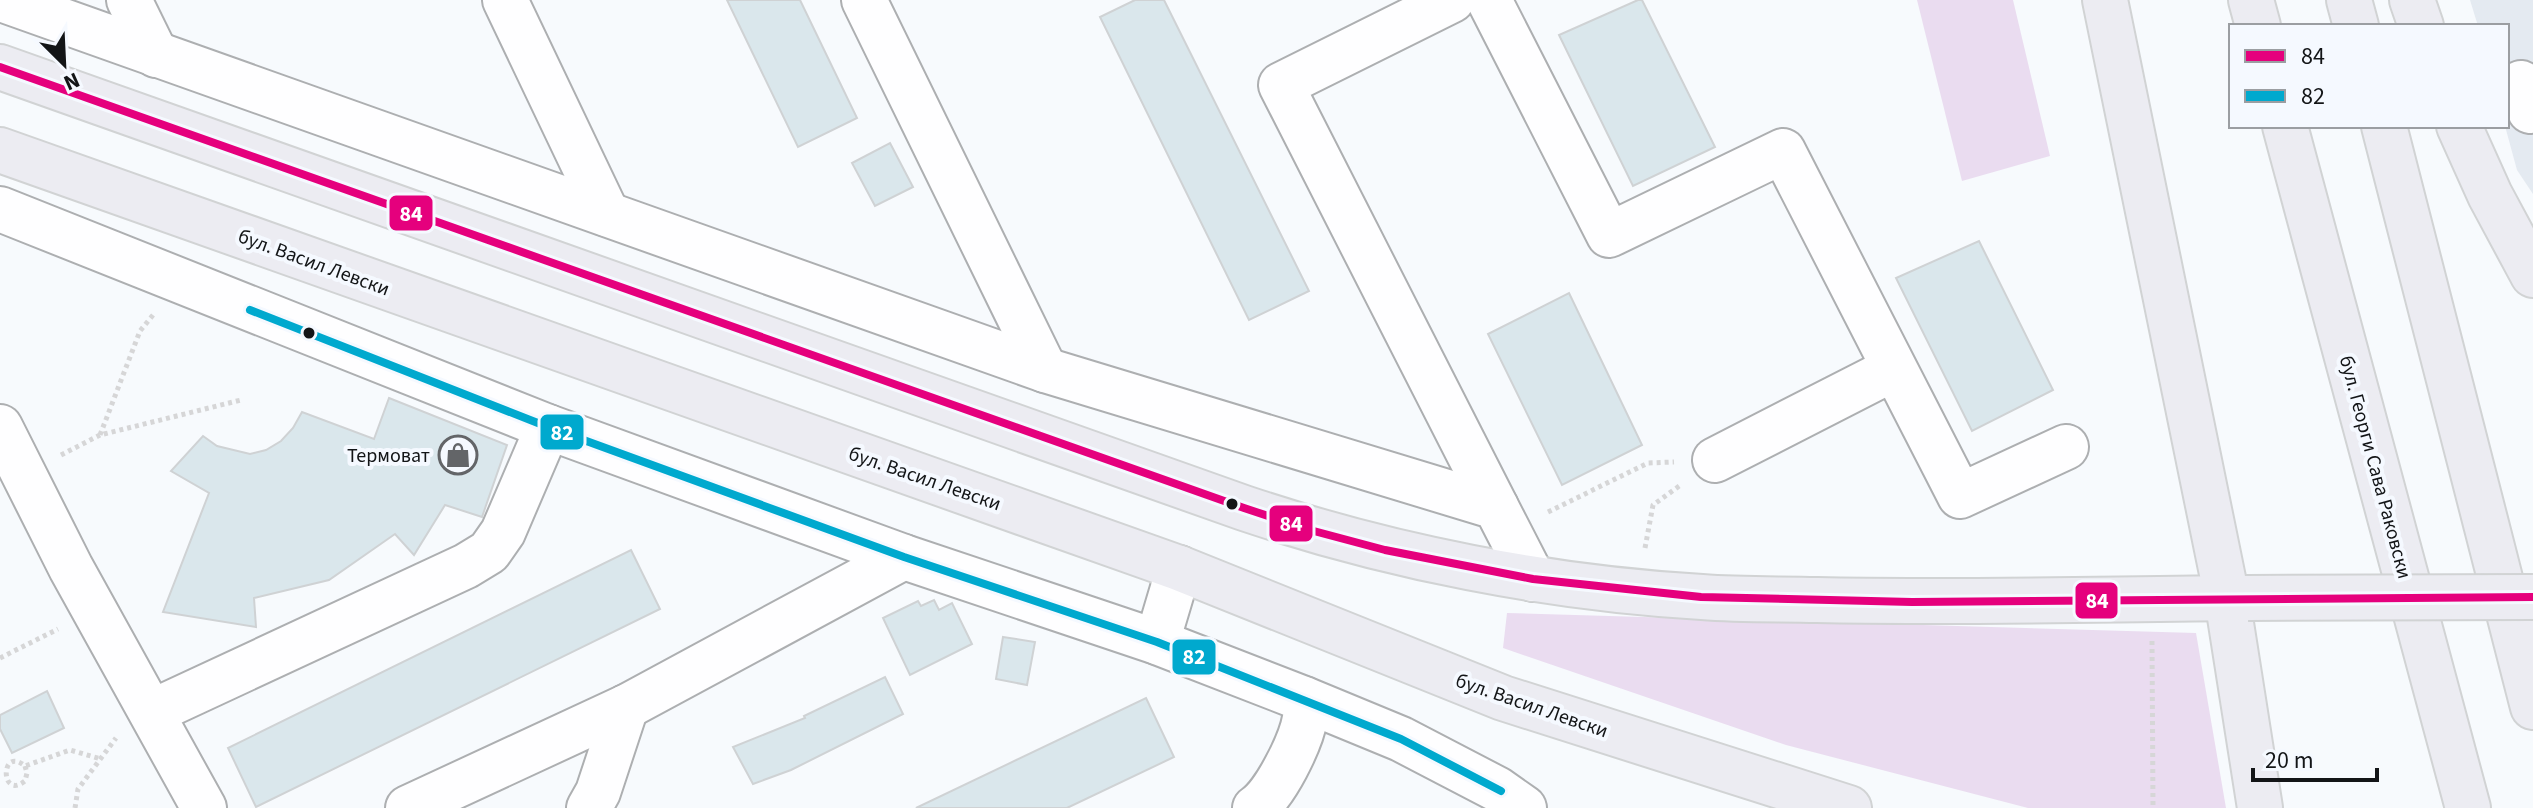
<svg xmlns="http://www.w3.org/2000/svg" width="2533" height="808" font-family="'Source Sans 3',sans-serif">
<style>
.built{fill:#e4eaf1}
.green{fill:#eadcf0}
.building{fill:#dae7ec;stroke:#cfd2d4;stroke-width:2}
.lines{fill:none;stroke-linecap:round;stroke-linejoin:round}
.minor-casing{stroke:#adafb1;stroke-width:48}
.major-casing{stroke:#d1d3d4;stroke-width:48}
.path{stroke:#d6d6d7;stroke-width:5;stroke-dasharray:4 4;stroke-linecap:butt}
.minor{stroke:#fefeff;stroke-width:44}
.major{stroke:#ececf2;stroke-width:44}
.major-bridge-casing{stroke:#d1d3d4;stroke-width:48;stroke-linecap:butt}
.major-bridge{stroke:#ececf2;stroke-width:44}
.bus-1-casing{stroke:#f5f9ff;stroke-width:14}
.bus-2-casing{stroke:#f5f9ff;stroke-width:14}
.bus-1{stroke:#e5007d;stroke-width:8}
.bus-2{stroke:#00a9ce;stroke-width:8}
.bus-dot{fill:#131517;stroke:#f5f9ff;stroke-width:3}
.labels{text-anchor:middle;stroke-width:8;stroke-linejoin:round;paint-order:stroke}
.street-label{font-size:20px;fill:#131517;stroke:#f5f9ff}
.poi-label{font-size:20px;fill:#131517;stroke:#f5f9ff;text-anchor:end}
.line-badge{stroke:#f5f9ff;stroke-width:3}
.badge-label{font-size:22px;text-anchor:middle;font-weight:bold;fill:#fff}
</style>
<rect width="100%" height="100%" fill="#f7fafd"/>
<polygon class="built" points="2470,0 2533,0 2533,194 2517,170 2505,126 2507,26 2478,26"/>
<g class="green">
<polygon points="1917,0 2013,0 2050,156 1962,181"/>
<polygon points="1507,613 2196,633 2226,808 2028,808 1786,745 1503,648"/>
</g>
<g class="building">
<polygon points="727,0 800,0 857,118 798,147"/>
<polygon points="1135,0 1164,0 1309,291 1249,320 1100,17"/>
<polygon points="1638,0 1642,0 1715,147 1633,186 1559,35"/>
<polygon points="890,143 913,187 875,206 852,163"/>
<polygon points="1979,241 2053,390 1972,431 1896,278"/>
<polygon points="1569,293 1642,445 1562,485 1488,334"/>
<polygon points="389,398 507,445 482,517 445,505 414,555 395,534 329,580 254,598 256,627 163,612 209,493 171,471 203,436 217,446 250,454 266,450 281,441 293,428 302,412 374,439"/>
<polygon points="631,550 660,609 256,807 228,748"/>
<polygon points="934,600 939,610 952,603 972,644 910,675 883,618 918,601 921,606"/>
<polygon points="1003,637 1035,642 1027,685 996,679"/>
<polygon points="885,677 903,714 791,770 753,784 733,747 805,718 804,716"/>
<polygon points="47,691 64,728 12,753 0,729 0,715"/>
<polygon points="1146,698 1174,757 1067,808 916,808"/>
</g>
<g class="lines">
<g class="minor-casing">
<g id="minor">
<polyline points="4,0 1045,370 1496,507 1533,579"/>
<polyline points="129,0 156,55"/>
<polyline points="505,0 607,214"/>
<polyline points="864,0 1045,370"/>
<polyline points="1452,0 1281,85 1496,507"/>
<polyline points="1489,0 1609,235 1783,151 1960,496 2066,447"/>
<polyline points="2521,83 2530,111 2533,110"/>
<polyline points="0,209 548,427 904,557 1157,642 1304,699 1401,739 1497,789 1524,808"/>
<polyline points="0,427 71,568 204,808"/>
<polyline points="1715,460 1893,369"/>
<polyline points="1157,642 1179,568"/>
<polyline points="152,712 466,566 489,552 503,532 548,427"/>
<polyline points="408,808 626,707 904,557"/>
<polyline points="589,808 598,792 626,707"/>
<path d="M1255 808C1275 795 1301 742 1305 718 1306 712 1304 705 1304 699"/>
</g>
</g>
<g class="major-casing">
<g id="major">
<polyline points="2105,0 2227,598 2260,808"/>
<polyline points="2251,0 2258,26"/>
<polyline points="2349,0 2356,26"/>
<polyline points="2412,0 2421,26"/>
<path d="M0 67 1244 508C1390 557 1548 588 1702 597 1740 600 1779 599 1817 600 1961 603 2104 599 2248 598"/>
<polyline points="2285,126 2468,808"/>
<polyline points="2384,126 2533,707"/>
<polyline points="2459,126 2490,195 2533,275"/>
<polyline points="0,150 1179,568 1503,698 1849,808"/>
</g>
</g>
<g class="path">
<polyline points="153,315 140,331 100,435 241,400"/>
<polyline points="61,455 100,435"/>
<polyline points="1548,512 1648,463 1674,462"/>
<polyline points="1645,548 1653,505 1682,484"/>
<polyline points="2152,641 2153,808"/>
<polyline points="0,658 58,629"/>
<path d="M25 766 27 773 25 781C0 801 0 745 25 766L70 750 101 759"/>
<polyline points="75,808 78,789 116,738"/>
</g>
<use href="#minor" class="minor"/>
<use href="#major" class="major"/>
<g class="major-bridge-casing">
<polyline id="major-bridge" points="2248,598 2533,597"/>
</g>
<use href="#major-bridge" class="major-bridge"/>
<g class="bus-1-casing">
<polyline id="bus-1" points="0,67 1244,508 1310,530 1385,550 1533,579 1701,597 1912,602 2533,597"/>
</g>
<g class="bus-2-casing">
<polyline id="bus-2" points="250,310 548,427 904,557 1157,642 1401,739 1501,791"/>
</g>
<use href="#bus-1" class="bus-1"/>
<use href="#bus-2" class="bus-2"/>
</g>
<defs>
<g id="shop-ring" transform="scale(2)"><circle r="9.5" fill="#f5f9ff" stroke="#636568" stroke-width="1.5"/><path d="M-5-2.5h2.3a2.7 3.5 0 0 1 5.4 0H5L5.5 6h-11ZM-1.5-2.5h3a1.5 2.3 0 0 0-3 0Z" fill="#636568"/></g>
</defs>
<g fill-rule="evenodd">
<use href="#shop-ring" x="458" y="455"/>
</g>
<g class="bus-dot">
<circle cx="309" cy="333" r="7"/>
<circle cx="1232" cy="504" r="7"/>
</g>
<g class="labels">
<g class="street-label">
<text transform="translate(314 262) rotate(20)" y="7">бул. Васил Левски</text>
<text transform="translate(2376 467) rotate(75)" y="7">бул. Георги Сава Раковски</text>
<text transform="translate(925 478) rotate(19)" y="7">бул. Васил Левски</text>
<text transform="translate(1532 705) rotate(19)" y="7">бул. Васил Левски</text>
</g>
<g class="poi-label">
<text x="430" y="462">Термоват</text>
</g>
</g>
<g class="line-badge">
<rect x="388" y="194" width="46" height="38" rx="8" fill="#e5007d"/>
<rect x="539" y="413" width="46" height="38" rx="8" fill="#00a9ce"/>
<rect x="1268" y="504" width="46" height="39" rx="8" fill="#e5007d"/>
<rect x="2074" y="581" width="45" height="39" rx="8" fill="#e5007d"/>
<rect x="1171" y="638" width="46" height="38" rx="8" fill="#00a9ce"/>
</g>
<g class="badge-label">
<text x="411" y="221">84</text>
<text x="562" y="440">82</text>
<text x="1291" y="531">84</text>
<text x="2097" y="608">84</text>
<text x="1194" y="664">82</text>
</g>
<rect x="2229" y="24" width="280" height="104" fill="#f5f9ff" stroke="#9b9ea2" stroke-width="2"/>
<rect x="2245" y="50" width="40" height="12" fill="#e5007d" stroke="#9b9ea2" stroke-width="2"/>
<text x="2301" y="64" font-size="24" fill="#131517">84</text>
<rect x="2245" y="90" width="40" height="12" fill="#00a9ce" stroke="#9b9ea2" stroke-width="2"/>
<text x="2301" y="104" font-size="24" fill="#131517">82</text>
<g transform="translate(64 64) rotate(156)" stroke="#f5f9ff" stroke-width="6" paint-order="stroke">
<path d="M0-6L14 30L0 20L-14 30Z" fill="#131517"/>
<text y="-12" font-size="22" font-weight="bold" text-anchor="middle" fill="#131517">N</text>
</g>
<path d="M2253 768v12h124v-12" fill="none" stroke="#131517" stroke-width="4"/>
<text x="2265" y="768" font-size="24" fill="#131517" stroke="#f5f9ff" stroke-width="6" paint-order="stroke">20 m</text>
</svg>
